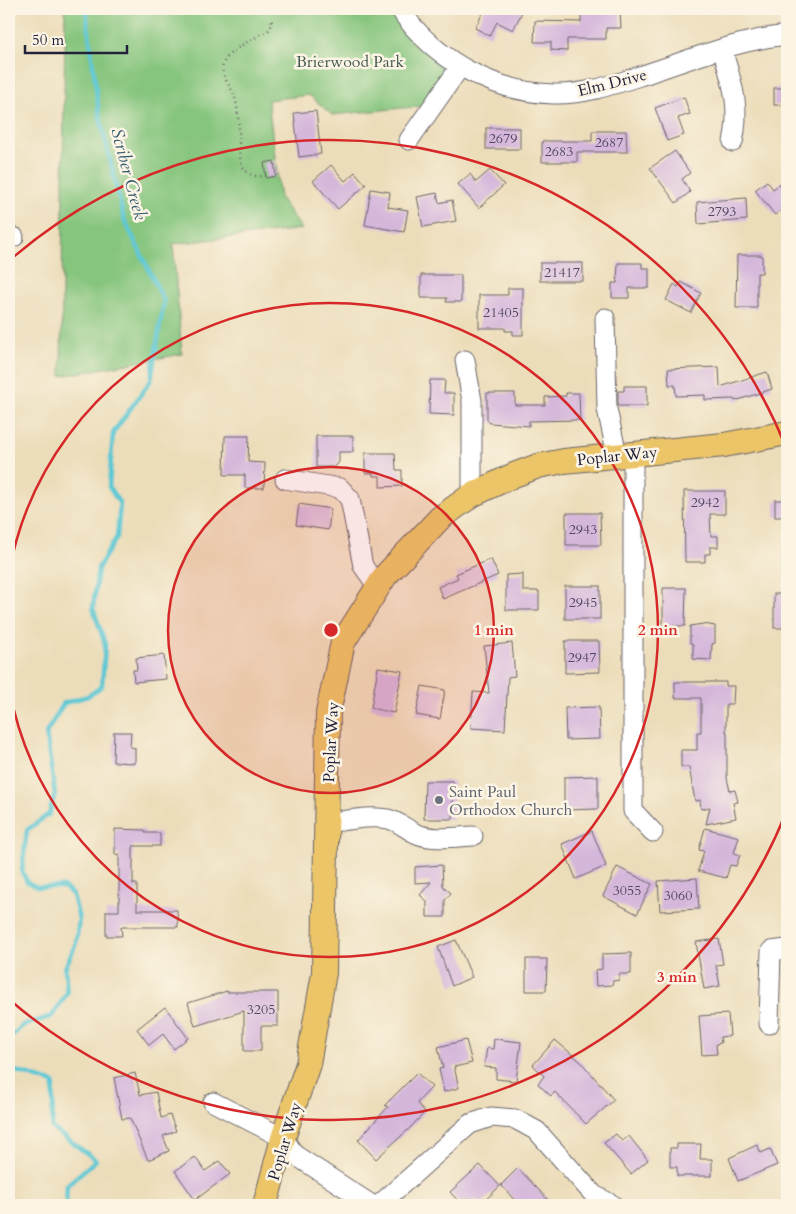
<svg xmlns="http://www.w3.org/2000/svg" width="796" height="1214" font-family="Cardo,serif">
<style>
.green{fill:#85c57d;stroke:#54745c}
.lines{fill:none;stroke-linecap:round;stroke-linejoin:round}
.stream{stroke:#5bc7d4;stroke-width:4.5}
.building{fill:#d6b7dc}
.minor-casing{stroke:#696367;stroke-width:21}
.major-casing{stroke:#696367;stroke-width:26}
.path{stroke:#696367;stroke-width:2.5;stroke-dasharray:1 4;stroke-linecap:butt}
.minor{stroke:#fff;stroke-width:19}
.major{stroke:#ecc569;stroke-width:24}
.ring{fill:none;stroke:#d62828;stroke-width:2.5}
.worship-dot{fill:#6b7280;stroke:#fcf5e5;stroke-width:2}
.labels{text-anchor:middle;stroke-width:5;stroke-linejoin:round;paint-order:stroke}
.number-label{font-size:14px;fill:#4f4763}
.park-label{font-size:16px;fill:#455b52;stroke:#fcf5e5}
.street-label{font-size:16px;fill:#22223b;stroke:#fcf5e5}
.worship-label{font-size:16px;fill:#5b616d;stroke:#fcf5e5;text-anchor:start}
.water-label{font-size:18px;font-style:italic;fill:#365c71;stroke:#fcf5e5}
.centre{fill:#d62828;stroke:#fcf5e5;stroke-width:2.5}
.ring-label{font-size:15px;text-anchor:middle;font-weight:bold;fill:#d62828;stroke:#fcf5e5;stroke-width:5;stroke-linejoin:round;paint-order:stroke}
</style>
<rect width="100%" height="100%" fill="#fcf5e5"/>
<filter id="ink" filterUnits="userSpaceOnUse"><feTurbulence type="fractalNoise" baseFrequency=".02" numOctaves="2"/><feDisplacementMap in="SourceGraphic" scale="10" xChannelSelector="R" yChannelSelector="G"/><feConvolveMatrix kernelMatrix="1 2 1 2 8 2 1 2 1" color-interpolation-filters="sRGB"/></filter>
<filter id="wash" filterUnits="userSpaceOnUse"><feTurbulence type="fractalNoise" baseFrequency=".0096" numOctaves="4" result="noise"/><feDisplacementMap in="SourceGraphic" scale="20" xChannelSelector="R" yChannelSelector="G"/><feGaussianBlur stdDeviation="1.12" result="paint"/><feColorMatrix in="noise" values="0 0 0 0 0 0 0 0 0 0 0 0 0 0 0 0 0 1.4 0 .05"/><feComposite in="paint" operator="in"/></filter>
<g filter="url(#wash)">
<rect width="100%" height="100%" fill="#ecddba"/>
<polygon class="green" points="65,9 400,9 460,67 434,105 332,115 309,95 268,100 280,198 302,229 173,244 182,354 61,376"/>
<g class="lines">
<g class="stream">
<polyline points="9,1039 22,1026 52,1016 67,993 65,968 76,943 79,919 73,895 64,887 37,887 27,882 22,870 27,830 49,814 55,794 46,733 64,703 88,696 102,686 105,644 93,608 98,568 117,537 120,504 109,487 113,433 151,380 164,301 124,219 99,113 86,9"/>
<polyline points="9,1069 54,1083 52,1128 96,1160 67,1185 66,1203 71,1205"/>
</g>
</g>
<g id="blocks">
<g class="building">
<polygon points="485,9 515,9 522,12 513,30 497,22 490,36 475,28"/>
<polygon points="581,9 620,9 621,28 606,28 606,39 567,39 567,51 551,50 551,42 534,42 535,21 581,22"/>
<rect x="774" y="88" width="13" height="17"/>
<polygon points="684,97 690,114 678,118 684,135 667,141 655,108"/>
<polygon points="316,111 321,154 299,157 294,113"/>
<rect x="486" y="128" width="34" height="21"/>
<polygon points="592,131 626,131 627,152 577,152 577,162 542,162 542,141 592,141"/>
<polygon points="675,151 690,173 682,179 690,192 676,203 650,168"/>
<polygon points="274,161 276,176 266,178 264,163"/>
<polygon points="331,165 345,181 355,172 366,185 338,209 313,181"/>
<polygon points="490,170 504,185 479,208 458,184 470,174 476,182"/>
<polygon points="787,178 787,206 775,215 755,190 767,181 773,189"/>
<polygon points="371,189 390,192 388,207 408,210 404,232 365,225"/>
<polygon points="437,193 439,203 452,200 456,221 423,227 417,197"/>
<polygon points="746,198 747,220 698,224 697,202"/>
<polygon points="737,255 762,255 762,273 757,273 757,308 736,308"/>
<rect x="540" y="263" width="43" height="18"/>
<polygon points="618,263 642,263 642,268 649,268 649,288 629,288 629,298 612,298 612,283 617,283"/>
<polygon points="421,275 461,275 461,302 446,302 447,298 421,298"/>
<polygon points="681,282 701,293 691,313 666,300 674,284 678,287"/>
<polygon points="508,288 523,288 523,335 513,335 513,331 505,331 505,328 479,328 479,295 508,295"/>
<polygon points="719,367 720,387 767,372 772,389 735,401 734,399 705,400 705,395 676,396 675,385 669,385 668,369"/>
<polygon points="430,380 445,380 444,393 454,393 454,415 429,414"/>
<polygon points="624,386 647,386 647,406 618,406 618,391 624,391"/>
<polygon points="487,393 515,393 515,405 545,405 545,397 566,396 566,393 579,393 580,420 529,421 529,426 490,423 487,420"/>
<polygon points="225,436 249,436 248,462 265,463 264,488 245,488 245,475 224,475"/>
<polygon points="316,436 353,436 353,452 339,452 339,462 335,467 316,467"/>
<polygon points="365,453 395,453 396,470 402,470 402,486 380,487 380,476 373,476 373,473 365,473"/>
<polygon points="684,491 725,491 725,514 710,514 711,536 718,536 718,547 710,547 710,554 705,554 705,562 685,562"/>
<rect x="775" y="500" width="12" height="17"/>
<polygon points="299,504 331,509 328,530 296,525"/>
<polygon points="566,513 600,513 601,545 566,545"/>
<polygon points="491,559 498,575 443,599 438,587 458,578 456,574"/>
<polygon points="523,574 523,591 539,591 539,610 506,610 506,575"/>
<rect x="565" y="586" width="35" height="33"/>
<polygon points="663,588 686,588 685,626 663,626"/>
<rect x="774" y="594" width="13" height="34"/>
<polygon points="703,624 715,626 715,643 712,644 711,660 693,659 693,644 690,643 690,626"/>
<polygon points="565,641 599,641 600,672 565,673"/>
<polygon points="512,643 515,676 508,677 505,730 471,728 473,692 489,693 484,646"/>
<polygon points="164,655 166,679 134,682 133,670 137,670 136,658"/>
<polygon points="378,667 402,671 394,713 371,708"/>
<polygon points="675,682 726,682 726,686 734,686 733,704 726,704 726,732 727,732 727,778 730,791 735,790 738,802 733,803 736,818 706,824 710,807 701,809 700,800 695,801 689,767 681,767 681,750 697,750 697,732 701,732 701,698 675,698"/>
<polygon points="422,686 445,690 440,719 416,715"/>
<polygon points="599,707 600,739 566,740 565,708"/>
<polygon points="114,732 131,732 130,747 135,748 135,763 113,762"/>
<polygon points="598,776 598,809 564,810 564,777"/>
<polygon points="425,781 453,781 453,819 424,819"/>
<polygon points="705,828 739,837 734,853 740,855 736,866 730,865 726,878 698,871 704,851 699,850"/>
<polygon points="115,829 145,830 145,833 160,833 160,846 133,846 133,884 137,884 137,910 177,910 178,927 121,927 122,936 106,936 106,911 119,911 119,854 115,855"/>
<polygon points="592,831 606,866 576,879 562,844"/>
<polygon points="442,865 443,886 451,893 445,900 445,917 427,917 427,901 420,895 431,882 415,883 415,867"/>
<polygon points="617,867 652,884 637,914 603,896"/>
<polygon points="697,878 699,909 660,911 658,881"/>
<polygon points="719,939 723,964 716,965 720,986 704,989 696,942"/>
<polygon points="456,940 472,977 452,986 438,947"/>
<polygon points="631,953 631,974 619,974 619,980 613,981 612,985 596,986 595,970 602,969 602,954"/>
<polygon points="526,959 547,959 546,991 526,991"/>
<polygon points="227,991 227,992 278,992 278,1026 261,1026 261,1051 244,1051 244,1011 195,1026 188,1003"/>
<polygon points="165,1007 188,1038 174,1049 163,1034 149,1045 137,1029"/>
<polygon points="728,1014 730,1036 720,1037 721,1043 716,1044 717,1054 702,1055 699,1016"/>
<polygon points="494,1039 521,1042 516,1081 496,1079 496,1068 484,1067 487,1048 493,1049"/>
<polygon points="466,1040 472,1063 454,1067 459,1088 444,1092 439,1069 443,1068 438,1047"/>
<polygon points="555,1040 580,1061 614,1100 586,1124 555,1092 551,1096 538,1084 544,1076 533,1065"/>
<polygon points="135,1073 140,1095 156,1092 161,1118 170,1115 176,1131 163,1136 169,1151 148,1160 130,1118 122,1119 114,1078"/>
<polygon points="417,1073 432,1087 417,1103 425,1112 410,1128 376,1159 358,1140 388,1107 385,1105"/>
<polygon points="616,1134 622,1141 629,1136 648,1160 631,1174 604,1143"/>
<polygon points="677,1144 701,1144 700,1159 712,1159 712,1176 677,1176 677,1167 670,1167 670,1148 677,1148"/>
<polygon points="757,1145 761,1153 770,1149 777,1165 738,1181 729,1158"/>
<polygon points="195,1157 205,1171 220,1161 230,1174 195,1200 175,1171"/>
<polygon points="480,1165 500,1186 481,1204 476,1199 470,1204 466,1199 461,1204 450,1192"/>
<polygon points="518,1168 553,1205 531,1205 527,1201 519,1205 501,1185"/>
</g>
</g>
</g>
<g filter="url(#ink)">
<use href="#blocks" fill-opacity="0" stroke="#696367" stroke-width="1"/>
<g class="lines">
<g class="minor-casing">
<g id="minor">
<path d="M400 9C417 36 445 59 473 73 498 86 525 93 553 94 586 95 618 83 649 73 694 58 739 40 787 35"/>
<path d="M722 49C732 83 741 106 733 142"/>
<polyline points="409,140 460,67"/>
<polyline points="9,236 14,237"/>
<polyline points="605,318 607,409 617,455"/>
<polyline points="465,360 472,401 472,495"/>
<polyline points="633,454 633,811 653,832"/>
<polyline points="285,479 340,488 350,499 363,566 378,587"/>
<path d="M326 823C346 821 368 815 388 819 398 821 406 829 415 833 431 841 455 837 473 836"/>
<polyline points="769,1024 771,951 787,949"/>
<polyline points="213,1102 283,1138 295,1155 372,1205"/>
<polyline points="379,1205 470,1124 491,1117 515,1119 537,1131 594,1195 613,1205"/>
</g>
</g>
<g class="major-casing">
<polyline id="major" points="265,1205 283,1138 308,1064 324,973 328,713 343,642 385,576 440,518 472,495 514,475 538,466 564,461 724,445 787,433"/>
</g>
<path class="path" d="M266 176C234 180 240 148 239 128 238 119 238 107 235 98 232 86 218 75 224 62 230 49 255 38 268 31L271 27 272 19"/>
<use href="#minor" class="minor"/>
<use href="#major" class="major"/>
</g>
</g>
<circle cx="331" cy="630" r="163" fill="#d62828" fill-opacity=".12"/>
<g class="ring">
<circle cx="331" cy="630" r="163"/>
<path d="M9 573A327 327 0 1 1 9 687"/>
<path d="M787 810A490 490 0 0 1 10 1000M10 260A490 490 0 0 1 787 450"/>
</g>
<circle class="worship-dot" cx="439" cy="800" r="5"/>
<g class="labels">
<g class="number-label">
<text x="503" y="143">2679</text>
<text x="609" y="147">2687</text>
<text x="559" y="156">2683</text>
<text x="722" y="216">2793</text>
<text x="562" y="277">21417</text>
<text x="501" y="317">21405</text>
<text x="705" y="507">2942</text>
<text x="583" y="534">2943</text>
<text x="583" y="607">2945</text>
<text x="582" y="662">2947</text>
<text x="627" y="895">3055</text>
<text x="678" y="900">3060</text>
<text x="261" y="1014">3205</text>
</g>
<g class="park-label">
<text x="350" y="67">Brierwood Park</text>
</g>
<g class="street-label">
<text transform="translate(612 82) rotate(-14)" y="6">Elm Drive</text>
<text transform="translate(617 455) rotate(-6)" y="6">Poplar Way</text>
<text transform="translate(330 742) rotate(-87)" y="6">Poplar Way</text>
<text transform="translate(284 1141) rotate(-73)" y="6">Poplar Way</text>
</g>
<g class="worship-label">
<text x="449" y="797">Saint Paul<tspan x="449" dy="18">Orthodox Church</tspan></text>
</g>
<g class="water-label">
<text transform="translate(129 174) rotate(75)" y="6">Scriber Creek</text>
</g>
</g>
<circle cx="331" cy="630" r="8" class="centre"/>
<g class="ring-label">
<text x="494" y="635">1 min</text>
<text x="658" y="635">2 min</text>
<text x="677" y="982">3 min</text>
</g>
<rect width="796" height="1214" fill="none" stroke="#fcf5e5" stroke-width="30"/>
<path d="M25 45v8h102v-8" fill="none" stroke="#22223b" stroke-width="2.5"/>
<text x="32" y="45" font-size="15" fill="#22223b" stroke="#fcf5e5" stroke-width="4" paint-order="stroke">50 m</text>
</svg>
